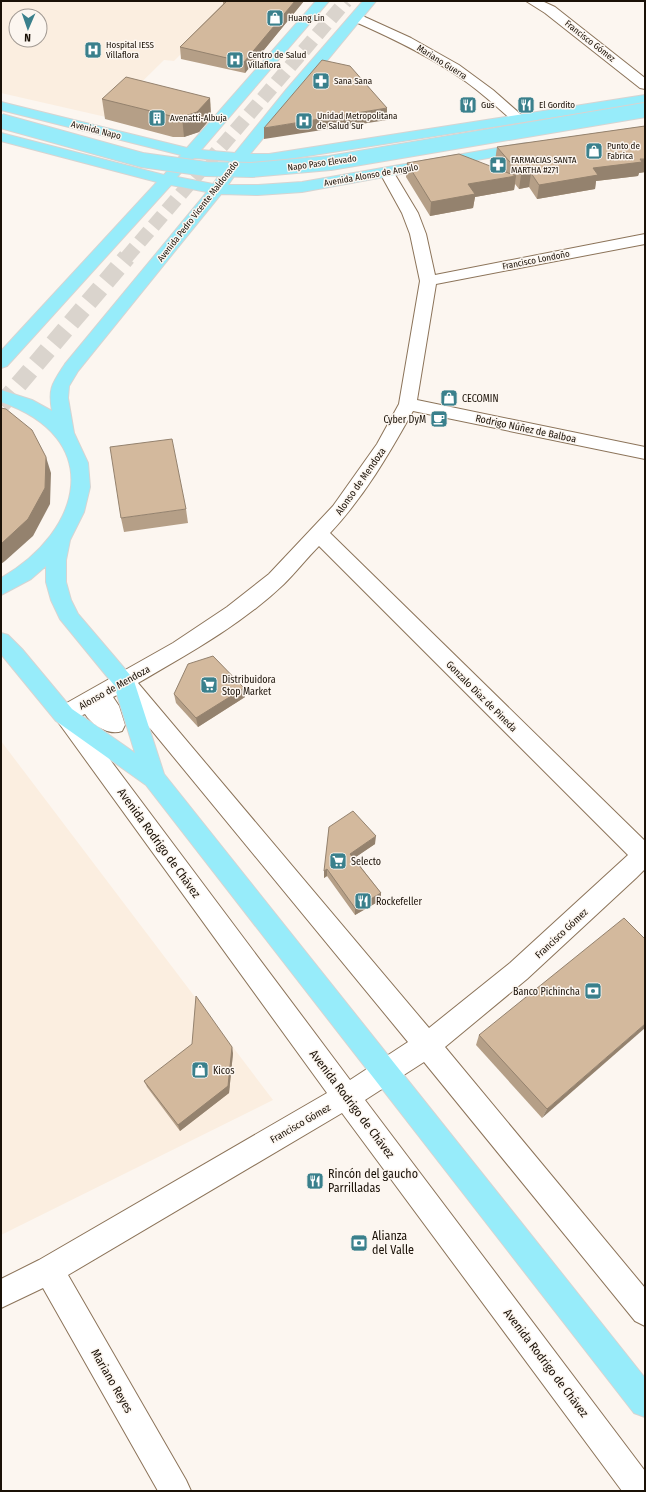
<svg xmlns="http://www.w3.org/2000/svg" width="646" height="1492" font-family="'Fira Sans Condensed',sans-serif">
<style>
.built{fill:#fbeee0;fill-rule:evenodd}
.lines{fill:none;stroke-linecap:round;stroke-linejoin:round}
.minor-tunnel-far1{stroke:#dad4cd;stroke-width:14;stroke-dasharray:14 7;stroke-linecap:butt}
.minor-tunnel{stroke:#dad4cd;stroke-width:18;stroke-dasharray:18 9;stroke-linecap:butt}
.minor-casing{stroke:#8c745a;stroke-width:2}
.major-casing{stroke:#d6d4d2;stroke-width:2}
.minor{fill:#fff;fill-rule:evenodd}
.major{fill:#97ecfa;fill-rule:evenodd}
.major-bridge-casing{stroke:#d6d4d2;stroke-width:16;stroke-linecap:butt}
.major-bridge{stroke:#97ecfa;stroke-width:14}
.wall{fill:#b59f87}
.shaded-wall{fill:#94826e}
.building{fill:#d3b99d;stroke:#94826e}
.labels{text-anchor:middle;stroke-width:3;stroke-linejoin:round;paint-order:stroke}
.far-poi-label{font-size:9px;fill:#1a1107;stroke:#fcf6f0;text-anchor:start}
.far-street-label{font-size:9px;fill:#1a1107;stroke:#fcf6f0}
.poi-label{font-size:10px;fill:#1a1107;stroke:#fcf6f0;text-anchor:start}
.street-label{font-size:10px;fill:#1a1107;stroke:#fcf6f0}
.near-street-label{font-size:12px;fill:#1a1107;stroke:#fcf6f0}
.near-poi-label{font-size:12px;fill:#1a1107;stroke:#fcf6f0;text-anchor:start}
</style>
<rect width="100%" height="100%" fill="#fcf6f0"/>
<g class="built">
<path d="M1 1H226L223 12 174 61 164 60 106 117 1 93ZM16 16H40V40H16Z"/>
<polygon points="1,741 273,1100 1,1235"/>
</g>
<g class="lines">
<polyline class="minor-tunnel-far1" points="126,258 346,1"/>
<polyline class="minor-tunnel" points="1,405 127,257"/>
<g class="minor-casing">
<g id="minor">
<polygon points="526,1 542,1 555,7 645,78 645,89 640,88 545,13"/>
<path d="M356 13 411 38 459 65 493 90 526 119 524 122H514C498 108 482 93 465 81 430 56 390 37 351 20L350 17Z"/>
<path d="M387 169 392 170 394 173 418 213 426 234 435 275 645 234V244L436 284 417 400 645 447V459L413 411C389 454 364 497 330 533L645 841V869L636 878 527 979 445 1047 645 1288V1326L635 1321 424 1062 365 1100 645 1471V1491H622L342 1113 68 1275 186 1480 191 1491H158L43 1288 1 1308V1279L39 1260 327 1093 53 715 56 709 173 643 227 607 269 574 333 506 377 444 399 404 420 281 410 234 402 213 380 173 382 170ZM319 546 628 855 510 963 429 1028 138 683C188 654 241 625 284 584 296 572 307 558 319 546ZM121 693 408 1042 350 1080 78 717 85 714C92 725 109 736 122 731L125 725 119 706 113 697Z"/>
</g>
</g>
<g class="major-casing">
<path id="major" d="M316 1H329L201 150 235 153 286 90 363 1H376L250 154H269L645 95V103L269 162H244L228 185H258L302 182 526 143 531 144 533 147 531 150 526 151 302 192 258 195 221 194 78 371 69 386 68 398 74 433 88 463 90 487 84 512 70 540 66 560V582L71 600 78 614 130 675 134 681 164 774 645 1378V1417L634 1413 146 785 56 721 1 654V633L8 635 22 649 72 709 135 753 114 685 60 619 51 600 46 582V566L31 579 1 595V578C83 531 106 438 1 402V390L32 400 52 411C48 388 52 384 65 364L207 192 171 185 7 366 1 368V351L157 182 1 141V133L164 175 181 155 1 110V102L187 148ZM194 158 229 161 213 184 177 177Z"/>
</g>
<use href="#minor" class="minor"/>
<use href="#major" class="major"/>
<g class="major-bridge-casing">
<polyline id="major-bridge" points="1,121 142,160 206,169 252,170 330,163 645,110"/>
</g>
<use href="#major-bridge" class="major-bridge"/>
</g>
<g class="wall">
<polygon points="223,1 304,1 245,73 181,59 180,47 223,4"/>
<polygon points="210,98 211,118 199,132 184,137 173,137 105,119 102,99"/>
<polygon points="645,126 645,172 639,173 638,176 596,181 595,189 537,199 529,187 519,189 515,184 514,190 475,197 473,208 430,216 406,177 407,163 504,171 495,161 497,147"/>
<polygon points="186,509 188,523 124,532 121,518"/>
<polygon points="174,694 245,697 198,727 176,703"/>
<polygon points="329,827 375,844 354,858 381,893 381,900 355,915 327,876 324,878"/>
<polygon points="645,939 542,1118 476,1045 479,1035"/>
<polygon points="233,1053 229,1093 180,1131 147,1087 144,1081"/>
</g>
<g class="shaded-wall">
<polygon points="295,1 304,1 245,73 244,62"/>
<polygon points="210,98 211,118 199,132 184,137 182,117"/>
<polygon points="387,108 387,120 264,139 264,128"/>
<polygon points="645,159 645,172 639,173 638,176 596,181 595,189 537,199 539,185 593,168"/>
<polygon points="531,173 529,187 519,189 521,175"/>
<polygon points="516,176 514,190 475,197 473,208 430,216 431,202 468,184"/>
<polygon points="46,457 51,473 50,504 33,536 5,561 1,564 1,544"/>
<polygon points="244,688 245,697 198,727 196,718"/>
<polygon points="376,836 375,844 350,861 350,854"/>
<polygon points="327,869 327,876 324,878 324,871"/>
<polygon points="381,893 381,900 355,915 355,908"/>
<polygon points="645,1024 645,1028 542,1118 547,1109"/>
<polygon points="232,1047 233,1053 229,1093 180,1131 178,1125"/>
</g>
<g class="building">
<polygon points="227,1 295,1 244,62 180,47"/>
<polygon points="322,60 350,66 387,108 264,128"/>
<polygon points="126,77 210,98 197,112 182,117 171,116 102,99"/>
<polygon points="645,126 645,159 640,159 642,162 593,168 598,175 539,185 531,173 521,175 497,147"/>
<polygon points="459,154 516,176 468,184 475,194 431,202 407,163"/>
<polygon points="1,408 6,409 32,430 46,457 45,488 28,519 1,544"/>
<polygon points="172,439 186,509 121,518 110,447"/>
<polygon points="213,656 244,688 196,718 174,694 188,664"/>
<polygon points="353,811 376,836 350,854 381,893 355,908 327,869 324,871 329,827"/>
<polygon points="624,918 645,939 645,1024 547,1109 479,1035"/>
<polygon points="196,996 232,1047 228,1086 178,1125 144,1081 192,1044"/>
</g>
<defs>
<g id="shop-square" transform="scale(0.9)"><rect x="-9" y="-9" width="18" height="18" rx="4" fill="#3a808c" stroke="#fcf6f0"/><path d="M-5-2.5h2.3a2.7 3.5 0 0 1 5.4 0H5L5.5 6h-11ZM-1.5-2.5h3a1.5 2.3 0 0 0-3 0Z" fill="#fff"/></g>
<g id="hospital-square" transform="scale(0.9)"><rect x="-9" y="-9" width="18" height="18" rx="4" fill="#3a808c" stroke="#fcf6f0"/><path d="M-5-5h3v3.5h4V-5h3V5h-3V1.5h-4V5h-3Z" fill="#fff"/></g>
<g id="pharmacy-square" transform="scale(0.9)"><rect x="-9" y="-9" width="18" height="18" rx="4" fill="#3a808c" stroke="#fcf6f0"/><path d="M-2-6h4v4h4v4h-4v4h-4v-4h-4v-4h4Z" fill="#fff"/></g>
<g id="restaurant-square" transform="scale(0.9)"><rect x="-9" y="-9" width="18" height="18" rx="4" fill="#3a808c" stroke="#fcf6f0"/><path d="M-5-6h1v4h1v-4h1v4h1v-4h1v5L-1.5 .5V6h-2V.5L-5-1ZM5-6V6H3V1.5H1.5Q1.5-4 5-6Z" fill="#fff"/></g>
<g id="building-square" transform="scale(0.9)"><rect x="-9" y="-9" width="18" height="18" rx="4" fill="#3a808c" stroke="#fcf6f0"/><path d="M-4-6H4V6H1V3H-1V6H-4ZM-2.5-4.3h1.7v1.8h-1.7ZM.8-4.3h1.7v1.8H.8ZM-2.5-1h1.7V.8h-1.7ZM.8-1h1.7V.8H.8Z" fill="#fff"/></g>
<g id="cafe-square" transform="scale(0.9)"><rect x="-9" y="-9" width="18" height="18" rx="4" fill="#3a808c" stroke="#fcf6f0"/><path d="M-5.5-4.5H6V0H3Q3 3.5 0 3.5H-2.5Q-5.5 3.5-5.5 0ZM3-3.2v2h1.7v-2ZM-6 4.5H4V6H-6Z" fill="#fff"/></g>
<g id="supermarket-square" transform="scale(0.9)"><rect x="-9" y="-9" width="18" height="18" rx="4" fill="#3a808c" stroke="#fcf6f0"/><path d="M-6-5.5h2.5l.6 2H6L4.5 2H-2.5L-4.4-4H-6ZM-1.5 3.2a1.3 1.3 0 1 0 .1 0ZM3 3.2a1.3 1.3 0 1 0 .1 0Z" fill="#fff"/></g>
<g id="bank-square" transform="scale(0.9)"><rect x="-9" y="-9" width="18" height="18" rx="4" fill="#3a808c" stroke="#fcf6f0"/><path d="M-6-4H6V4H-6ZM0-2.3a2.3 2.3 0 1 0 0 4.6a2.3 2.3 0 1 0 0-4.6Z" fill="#fff"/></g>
</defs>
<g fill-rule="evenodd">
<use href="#shop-square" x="275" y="18"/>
<use href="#hospital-square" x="93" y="50"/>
<use href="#hospital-square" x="235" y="60"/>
<use href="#pharmacy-square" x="321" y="81"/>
<use href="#restaurant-square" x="468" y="105"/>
<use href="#restaurant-square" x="526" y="105"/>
<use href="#building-square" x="157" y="118"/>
<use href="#hospital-square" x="304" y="121"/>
<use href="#shop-square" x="594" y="151"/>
<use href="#pharmacy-square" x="498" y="165"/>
<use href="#shop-square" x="449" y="398"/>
<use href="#cafe-square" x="439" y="419"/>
<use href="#supermarket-square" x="209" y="685"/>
<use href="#supermarket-square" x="338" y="861"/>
<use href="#restaurant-square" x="363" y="901"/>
<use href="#bank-square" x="593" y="991"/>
<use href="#shop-square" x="200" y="1070"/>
<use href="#restaurant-square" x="315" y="1181"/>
<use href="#bank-square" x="359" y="1243"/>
</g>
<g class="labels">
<g class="far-poi-label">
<text x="288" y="21">Huang Lin</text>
<text x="106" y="48">Hospital IESS<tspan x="106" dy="10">Villaflora</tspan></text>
<text x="248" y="58">Centro de Salud<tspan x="248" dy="10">Villaflora</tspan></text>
<text x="334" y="84">Sana Sana</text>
<text x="481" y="108">Gus</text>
<text x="539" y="108">El Gordito</text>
<text x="317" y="119">Unidad Metropolitana<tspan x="317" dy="10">de Salud Sur</tspan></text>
<text x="170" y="121">Avenatti-Albuja</text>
<text x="607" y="149">Punto de<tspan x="607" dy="10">Fabrica</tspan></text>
<text x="511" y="163">FARMACIAS SANTA<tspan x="511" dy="10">MARTHA #271</tspan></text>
</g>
<g class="far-street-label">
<text transform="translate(590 41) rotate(38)" y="3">Francisco Gómez</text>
<text transform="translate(442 62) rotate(32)" y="3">Mariano Guerra</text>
<text transform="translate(96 130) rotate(14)" y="3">Avenida Napo</text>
<text transform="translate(322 163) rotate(-8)" y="3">Napo Paso Elevado</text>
<text transform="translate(371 175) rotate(-10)" y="3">Avenida Alonso de Angulo</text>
<text transform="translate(198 211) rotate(-52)" y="3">Avenida Pedro Vicente Maldonado</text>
<text transform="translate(536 260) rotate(-11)" y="3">Francisco Londoño</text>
</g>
<g class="poi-label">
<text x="462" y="402">CECOMIN</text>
<text x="426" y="423" text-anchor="end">Cyber DyM</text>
<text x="222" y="683">Distribuidora<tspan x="222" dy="12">Stop Market</tspan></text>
<text x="351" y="865">Selecto</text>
<text x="376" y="905">Rockefeller</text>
<text x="580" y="995" text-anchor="end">Banco Pichincha</text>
<text x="213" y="1074">Kicos</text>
</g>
<g class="street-label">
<text transform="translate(526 428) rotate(12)" y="4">Rodrigo Núñez de Balboa</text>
<text transform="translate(360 481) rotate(-55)" y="4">Alonso de Mendoza</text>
<text transform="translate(114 687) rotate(-29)" y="4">Alonso de Mendoza</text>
<text transform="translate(482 696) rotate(45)" y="4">Gonzalo Díaz de Pineda</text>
<text transform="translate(561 933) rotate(-43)" y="4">Francisco Gómez</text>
<text transform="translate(300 1123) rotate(-30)" y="4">Francisco Gómez</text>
</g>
<g class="near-street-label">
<text transform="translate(159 843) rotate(54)" y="4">Avenida Rodrigo de Chávez</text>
<text transform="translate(352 1104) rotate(53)" y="4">Avenida Rodrigo de Chávez</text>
<text transform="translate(546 1363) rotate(53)" y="4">Avenida Rodrigo de Chávez</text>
<text transform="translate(112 1381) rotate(60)" y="4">Mariano Reyes</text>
</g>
<g class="near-poi-label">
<text x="328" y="1178">Rincón del gaucho<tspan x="328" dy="14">Parrilladas</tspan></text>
<text x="372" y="1240">Alianza<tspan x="372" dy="14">del Valle</tspan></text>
</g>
</g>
<rect width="646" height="1492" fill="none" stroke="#1a1107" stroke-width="4"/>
<g transform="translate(28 28) rotate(182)"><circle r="19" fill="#fcf6f0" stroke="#a29a93"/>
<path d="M0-3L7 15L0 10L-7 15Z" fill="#3a808c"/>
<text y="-6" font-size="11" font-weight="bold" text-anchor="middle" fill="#1a1107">N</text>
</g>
</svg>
